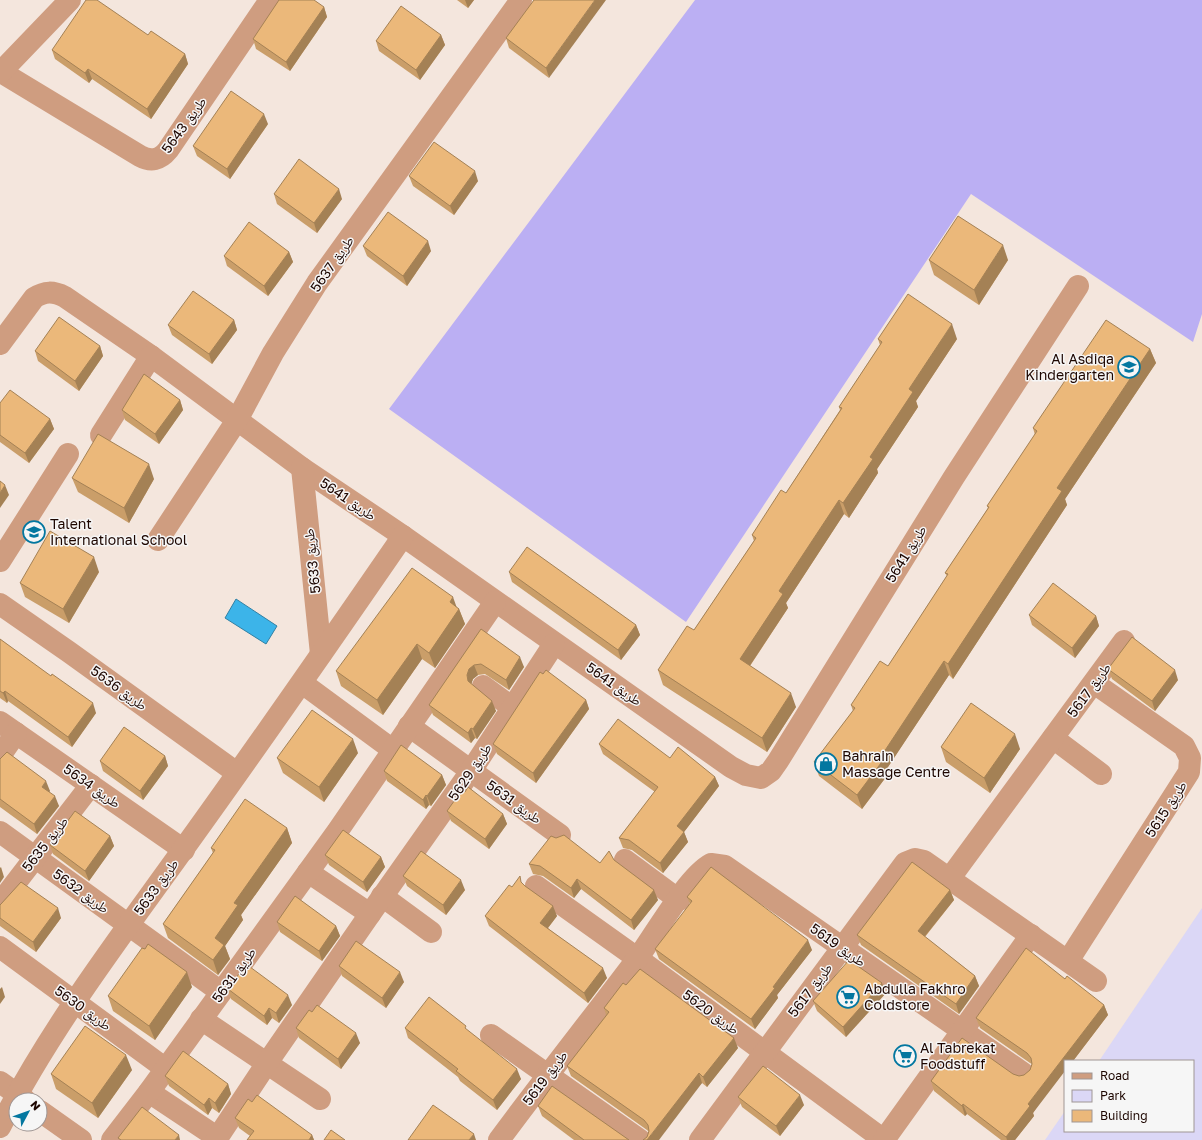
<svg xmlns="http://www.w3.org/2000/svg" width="1202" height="1140" font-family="'Golos Text','Noto Naskh Arabic',sans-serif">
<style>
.green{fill:#dbd7f6}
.forest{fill:#bbaff3}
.water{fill:#3cb4e9;stroke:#3380a3}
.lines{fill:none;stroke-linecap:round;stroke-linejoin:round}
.minor{stroke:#cf9d80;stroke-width:22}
.wall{fill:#ca9e69}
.shaded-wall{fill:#a48155}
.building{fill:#ebb87a;stroke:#a48155}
.labels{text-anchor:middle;stroke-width:3;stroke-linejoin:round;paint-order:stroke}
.street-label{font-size:14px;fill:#1d0600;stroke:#f6f6f6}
.poi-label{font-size:14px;fill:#1d0600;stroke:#f6f6f6;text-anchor:start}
</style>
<rect width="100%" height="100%" fill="#f4e6dd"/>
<polygon class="green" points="1202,908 1202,1140 1045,1140 1065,1111 1065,1131 1193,1131 1193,1061 1099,1061"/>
<polygon class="forest" points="695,0 1202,0 1202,314 1193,342 971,194 686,622 389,409"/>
<polygon class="water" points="236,599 277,626 266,644 225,618"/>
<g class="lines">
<g class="minor">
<path d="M1 72 140 156C151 162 160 160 168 150L270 0"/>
<polyline points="0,73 70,0"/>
<path d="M0 344 34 298C45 291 53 291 65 297L151 356 302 468 403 536 731 767 746 775 761 778 771 771 778 761 954 477 1078 286"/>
<polyline points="101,435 151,356"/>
<polyline points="302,468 321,654"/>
<polyline points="158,540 237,420 273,353 317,283 521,0"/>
<polyline points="0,561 68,454"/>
<polyline points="0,604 69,652 237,773"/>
<polyline points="302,683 393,750"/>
<polyline points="483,686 513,708"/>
<polyline points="0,722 184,850"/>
<polyline points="409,726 560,835"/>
<polyline points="1053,738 1101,774"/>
<polyline points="0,756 16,733"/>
<polyline points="0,832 221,992"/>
<polyline points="625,860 679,900"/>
<polyline points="308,872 370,914"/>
<polyline points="950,878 1124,641"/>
<polyline points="536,886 637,958 884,1140"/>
<polyline points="382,896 431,932"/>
<polyline points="0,903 91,785"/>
<polyline points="0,947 166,1069"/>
<polyline points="1068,961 1189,772 1190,758 1184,746 1094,683"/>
<polyline points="201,1019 320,1099"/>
<polyline points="491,1035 640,1140"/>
<polyline points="0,1082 25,1100"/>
<polyline points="149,1092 218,1138"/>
<polyline points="40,1111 81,1140"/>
<path d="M0 1127C50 1029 118 940 182 851 257 747 330 642 403 536"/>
<polyline points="112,1140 149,1092 337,832 495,602"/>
<polyline points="216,1140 267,1063 370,914 471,771 554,644"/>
<path d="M499 1140C544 1079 591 1020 637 959 654 936 688 876 711 864L725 866 1023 1073"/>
<polyline points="700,1140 905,863 915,859 924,861 1096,981"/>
<polyline points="884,1140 1031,935"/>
</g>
</g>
<g class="wall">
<polygon points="457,0 474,0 468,8"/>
<polygon points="534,0 549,78 509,48 506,38"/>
<polygon points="324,7 327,17 290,71 256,49 253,39"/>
<polygon points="148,35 185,54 188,64 151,119 92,79 89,83 55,59 52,50"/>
<polygon points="441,35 445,45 420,80 379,51 376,41"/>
<polygon points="268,124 230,179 197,156 193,146"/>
<polygon points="409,176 478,181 454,215 413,186"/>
<polygon points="274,194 342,199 317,233 277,204"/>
<polygon points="363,246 431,251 407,286 367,256"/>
<polygon points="289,252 293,262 268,296 227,266 224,256"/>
<polygon points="929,260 1008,260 979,305 934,275"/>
<polygon points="234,320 237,330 212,364 172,335 168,325"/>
<polygon points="878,339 957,339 916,401 918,407 877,469 878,473 849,518 844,514 786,603 788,608 750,666 796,707 767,752 663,685 658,670 694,630 754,541 752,535 786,493 840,410 839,407 880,345"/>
<polygon points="100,346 103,356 79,391 38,361 35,351"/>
<polygon points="1150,349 1156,363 1065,499 1067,505 953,679 949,675 884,773 886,777 862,809 819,776 814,762 853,711 851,705 888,666 947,576 945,573 988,508 987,506 1035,435 1033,428"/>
<polygon points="180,400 183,410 159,444 125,420 122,410"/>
<polygon points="0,403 50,419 54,429 29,463 0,442"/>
<polygon points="72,478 154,479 129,523 78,492"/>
<polygon points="99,572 69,623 25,597 20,583"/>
<polygon points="509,572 636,625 640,635 621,660 512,582"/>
<polygon points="457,608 459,609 465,624 435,668 422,659 383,715 341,686 336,671"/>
<polygon points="1029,615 1096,616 1099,626 1075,658 1032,625"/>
<polygon points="481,629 524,667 509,690 485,674 478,675 473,679 471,684 496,711 477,739 475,738 471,743 433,715 429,705"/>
<polygon points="0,639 96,713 72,747 8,701 7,703 0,698"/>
<polygon points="1108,669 1178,680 1155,711 1112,679"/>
<polygon points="586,700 589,709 536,783 497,754 493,744"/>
<polygon points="599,744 670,758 715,777 719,786 684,832 688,842 663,873 632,850 623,848 619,838 655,792 603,754"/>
<polygon points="941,747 1020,749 990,793 946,762"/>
<polygon points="358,753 324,802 283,773 277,758"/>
<polygon points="165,756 168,766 143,800 103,771 100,761"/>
<polygon points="0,759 50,791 49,792 59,806 37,834 0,807"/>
<polygon points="384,771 442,775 446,785 431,806 429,805 426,809 387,781"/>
<polygon points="447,811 503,814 507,824 489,849 451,821"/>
<polygon points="287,828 292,843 241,915 243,920 225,946 230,959 218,975 168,938 163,924 213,853 211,848"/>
<polygon points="110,836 114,846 89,881 53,854 50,845"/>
<polygon points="556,838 600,863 614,860 658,900 634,930 581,889 574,898 543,876 533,874 529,864"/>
<polygon points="325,855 381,857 385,867 367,892 329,865"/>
<polygon points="403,876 465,890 446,915 407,886"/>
<polygon points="523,884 557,916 548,928 607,978 588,1003 489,926 485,916"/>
<polygon points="950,890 954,900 925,937 975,976 979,986 959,1014 861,945 857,935"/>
<polygon points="687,897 812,950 777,995 778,998 755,1029 659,959 655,949 690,904"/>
<polygon points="0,905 61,918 36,952 0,926"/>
<polygon points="277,922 336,926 340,936 322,961 280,932"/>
<polygon points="339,966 404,982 386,1008 342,976"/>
<polygon points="1065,979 1104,1005 1108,1015 1073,1061 1065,1061 1033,1113 1034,1116 1015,1140 1001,1140 967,1114 965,1116 934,1091 931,1081 1019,1076 1024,1075 1030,1070 1032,1064 1030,1063 980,1028 976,1018"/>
<polygon points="626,985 738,1048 707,1087 702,1083 647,1137 649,1132 647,1130 571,1076 567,1066 606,1015 604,1008"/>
<polygon points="192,987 155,1040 113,1011 108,996"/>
<polygon points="228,989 292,1005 279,1023 272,1018 267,1025 231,999"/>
<polygon points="886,993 846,1037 817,1011 813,1001"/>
<polygon points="312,1012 360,1043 341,1069 299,1038 296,1028"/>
<polygon points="405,1028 468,1031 521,1079 497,1110 460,1081 458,1077 408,1038"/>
<polygon points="132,1070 98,1118 56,1089 51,1074"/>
<polygon points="165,1076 228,1084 231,1094 219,1113 212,1108 208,1115 169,1086"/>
<polygon points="738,1097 804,1105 780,1136 742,1107"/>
<polygon points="252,1102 312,1135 314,1140 247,1140 250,1136 239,1128 235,1118"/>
<polygon points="538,1106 629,1140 574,1140 542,1116"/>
</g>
<g class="shaded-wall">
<polygon points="465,0 474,0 468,8"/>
<polygon points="595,0 606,0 549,78 546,68"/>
<polygon points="324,7 327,17 290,71 286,62"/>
<polygon points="441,35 445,45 420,80 416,70"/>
<polygon points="185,54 188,64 151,119 147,109"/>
<polygon points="88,69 92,79 89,83 85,73"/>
<polygon points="264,114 268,124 230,179 227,169"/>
<polygon points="475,171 478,181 454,215 450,206"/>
<polygon points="339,189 342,199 317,233 314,223"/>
<polygon points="428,241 431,251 407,286 403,276"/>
<polygon points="1003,245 1008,260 979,305 974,290"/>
<polygon points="289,252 293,262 268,296 264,286"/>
<polygon points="234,320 237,330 212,364 209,354"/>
<polygon points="952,324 957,339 916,401 918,407 877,469 878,473 849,518 843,503 909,389"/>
<polygon points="100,346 103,356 79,391 75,381"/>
<polygon points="1150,349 1156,363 1065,499 1067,505 953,679 948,664 1057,488"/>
<polygon points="180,400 183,410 159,444 155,434"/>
<polygon points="50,419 54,429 29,463 25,453"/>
<polygon points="149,464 154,479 129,523 124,508"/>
<polygon points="5,485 9,495 0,508 0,493"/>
<polygon points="839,500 844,514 786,603 788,608 745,673 740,659 779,591"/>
<polygon points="94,557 99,572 69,623 63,609"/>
<polygon points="453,597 458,611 459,609 465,624 435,668 429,653 450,602"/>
<polygon points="1096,616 1099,626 1075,658 1072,648"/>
<polygon points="636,625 640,635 621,660 618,650"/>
<polygon points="417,644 422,659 383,715 377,700"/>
<polygon points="520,657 524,667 509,690 506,680"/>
<polygon points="944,661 949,675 884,773 886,777 862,809 857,795 878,761"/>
<polygon points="474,665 478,675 473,679 471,685 468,681 467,675 469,669"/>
<polygon points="1175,670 1178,680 1155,711 1152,701"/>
<polygon points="5,691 8,701 7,703 3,693"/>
<polygon points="791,693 796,707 767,752 762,738"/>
<polygon points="586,700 589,709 536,783 533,773"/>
<polygon points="492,701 496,711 477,739 473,729"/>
<polygon points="93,703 96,713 72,747 68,737"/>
<polygon points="471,728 475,738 471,743 468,733"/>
<polygon points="1015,734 1020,749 990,793 984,778"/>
<polygon points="353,739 358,753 324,802 319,787"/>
<polygon points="165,756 168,766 143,800 140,791"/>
<polygon points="442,775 446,785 431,806 427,796"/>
<polygon points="715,777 719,786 684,832 688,842 663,873 660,863 677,826"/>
<polygon points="46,781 50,791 45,797 42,787"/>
<polygon points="426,795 429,805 426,809 423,800"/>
<polygon points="55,796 59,806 37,834 34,824"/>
<polygon points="503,814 507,824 489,849 485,839"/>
<polygon points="287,828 292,843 241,915 243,920 225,946 230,959 218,975 213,960 215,938 234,903"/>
<polygon points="110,836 114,846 89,881 85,871"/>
<polygon points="381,857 385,867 367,892 363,882"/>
<polygon points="1,867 4,877 0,883 0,868"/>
<polygon points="577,879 581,889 574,898 571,888"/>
<polygon points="461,880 465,890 446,915 443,905"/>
<polygon points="654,890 658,900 634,930 631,920"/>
<polygon points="950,890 954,900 921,941 918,931"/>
<polygon points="553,906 557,916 544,933 540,923"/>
<polygon points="58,908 61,918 36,952 33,942"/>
<polygon points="336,926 340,936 322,961 319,951"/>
<polygon points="808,940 812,950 777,995 778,998 755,1029 751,1019 773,987"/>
<polygon points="603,968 607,978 588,1003 584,993"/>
<polygon points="187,972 192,987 155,1040 149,1026"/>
<polygon points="400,972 404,982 386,1008 382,998"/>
<polygon points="975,976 979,986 959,1014 956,1004"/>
<polygon points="882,983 886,993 846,1037 843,1027"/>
<polygon points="2,987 5,997 0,1004 0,989"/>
<polygon points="288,995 292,1005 279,1023 276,1013"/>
<polygon points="1104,1005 1108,1015 1073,1061 1065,1061 1065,1071 1033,1113 1034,1116 1015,1140 1007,1140 1006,1137 1028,1104"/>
<polygon points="269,1008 272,1018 267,1025 264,1016"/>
<polygon points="356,1033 360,1043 341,1069 338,1059"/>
<polygon points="734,1038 738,1048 707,1087 703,1077"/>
<polygon points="126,1055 132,1070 98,1118 92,1103"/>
<polygon points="517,1069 521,1079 497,1110 493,1100"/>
<polygon points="699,1073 702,1083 659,1140 647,1140"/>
<polygon points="228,1084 231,1094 219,1113 215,1103"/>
<polygon points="800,1095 804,1105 780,1136 776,1126"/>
<polygon points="209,1098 212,1108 208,1115 204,1105"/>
<polygon points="963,1104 967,1114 965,1116 962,1106"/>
<polygon points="474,1134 476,1140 469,1140"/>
<polygon points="179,1135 180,1140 175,1140"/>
<polygon points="312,1135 314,1140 309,1140"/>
</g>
<g class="building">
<polygon points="86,0 97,0 148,35 151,31 185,54 147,109 88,69 85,73 52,50"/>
<polygon points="279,0 314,0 324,7 286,62 253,39"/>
<polygon points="534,0 595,0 546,68 506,38"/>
<polygon points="401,6 441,35 416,70 376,41"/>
<polygon points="231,91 264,114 227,169 193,146"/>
<polygon points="434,142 475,171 450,206 409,176"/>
<polygon points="299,159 339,189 314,223 274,194"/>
<polygon points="388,212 428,241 403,276 363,246"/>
<polygon points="958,216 1003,245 974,290 929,260"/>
<polygon points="249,222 289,252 264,286 224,256"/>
<polygon points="193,291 234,320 209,354 168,325"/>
<polygon points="908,294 952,324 909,389 913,392 870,457 873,459 843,503 839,500 779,591 783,594 740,659 791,693 762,738 658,670 687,626 694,630 756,538 752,535 781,490 786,493 842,408 839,407 882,342 878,339"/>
<polygon points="59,317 100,346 75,381 35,351"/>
<polygon points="1106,320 1150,349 1057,488 1062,491 948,664 944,661 878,761 881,763 857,795 814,762 855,708 851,705 880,661 888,666 948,574 945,573 989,507 987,506 1037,431 1033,428"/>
<polygon points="144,374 180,400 155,434 122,410"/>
<polygon points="10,390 50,419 25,453 0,435 0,403"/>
<polygon points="98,434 149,464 124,508 72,478"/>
<polygon points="0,481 5,485 0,493"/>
<polygon points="50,531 94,557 63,609 20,583"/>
<polygon points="527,547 636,625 618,650 509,572"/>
<polygon points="412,568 453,597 450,602 459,609 429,653 417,644 377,700 336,671"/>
<polygon points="1053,583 1096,616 1072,648 1029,615"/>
<polygon points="481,629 520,657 506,680 481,664 474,665 469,669 467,675 468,681 492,701 473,729 471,728 468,733 429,705"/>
<polygon points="1132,637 1175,670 1152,701 1108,669"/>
<polygon points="0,639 51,676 52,674 93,703 68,737 5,691 3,693 0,691"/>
<polygon points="546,670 586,700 533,773 493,744 540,672 543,674"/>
<polygon points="971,703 1015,734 984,778 941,747"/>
<polygon points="312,710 353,739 319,787 277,758"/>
<polygon points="618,719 670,758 678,747 715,777 677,826 684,832 660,863 629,840 619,838 658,787 599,744"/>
<polygon points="124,727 165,756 140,791 100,761"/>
<polygon points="401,745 442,775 427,796 426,795 423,800 384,771"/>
<polygon points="7,752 46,781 42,787 55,796 34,824 0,799 0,759"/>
<polygon points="468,787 503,814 485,839 447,811 462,790 465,792"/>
<polygon points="245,799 287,828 234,903 238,905 215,938 224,945 213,960 163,924 215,850 211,848"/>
<polygon points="75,811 110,836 85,871 50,845"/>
<polygon points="343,830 381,857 363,882 325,855"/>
<polygon points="564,835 600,863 609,851 614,860 654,890 631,920 577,879 571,888 540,866 529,864 551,836 556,838"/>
<polygon points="421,851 461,880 443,905 403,876"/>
<polygon points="912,862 950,890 918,931 975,976 956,1004 857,935"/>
<polygon points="711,867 808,940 773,987 775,988 751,1019 655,949 692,901 687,897"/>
<polygon points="520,876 521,882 525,886 553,906 540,923 603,968 584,993 485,916 509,885 512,887"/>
<polygon points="21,882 58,908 33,942 0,918 0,905 1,904"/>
<polygon points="295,896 336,926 319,951 277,922"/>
<polygon points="356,941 400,972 382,998 339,966"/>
<polygon points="148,944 187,972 149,1026 108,996 142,948 145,949"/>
<polygon points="1026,948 1065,979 1067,976 1104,1005 1028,1104 1030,1106 1006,1137 963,1104 962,1106 931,1081 962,1038 1013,1074 1019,1076 1024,1075 1030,1070 1032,1064 1031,1058 1027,1053 976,1018"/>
<polygon points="849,960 882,983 843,1027 813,1001"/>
<polygon points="246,964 288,995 276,1013 269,1008 264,1016 228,989"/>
<polygon points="640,969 734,1038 703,1077 699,1073 647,1140 643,1140 647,1137 649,1131 648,1125 644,1120 567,1066 609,1012 604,1008 623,983 626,985"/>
<polygon points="429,997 466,1026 465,1028 517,1069 493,1100 456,1071 458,1069 405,1028"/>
<polygon points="317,1005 356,1033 338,1059 296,1028 309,1010 312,1012"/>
<polygon points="85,1026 126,1055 92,1103 51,1074"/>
<polygon points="183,1051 228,1084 215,1103 209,1098 204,1105 165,1076"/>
<polygon points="763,1066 800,1095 776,1126 738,1097"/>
<polygon points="552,1086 629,1140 584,1140 538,1106"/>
<polygon points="257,1095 312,1135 309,1140 247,1140 254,1131 235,1118 248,1099 252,1102"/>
<polygon points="433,1105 474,1134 469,1140 408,1140"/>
<polygon points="142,1107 179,1135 175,1140 121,1140 118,1138"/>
<polygon points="331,1130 345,1140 324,1140"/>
</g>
<defs>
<g id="school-ring" transform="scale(1.15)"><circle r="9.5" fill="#f6f6f6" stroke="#0377a0" stroke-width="1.5"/><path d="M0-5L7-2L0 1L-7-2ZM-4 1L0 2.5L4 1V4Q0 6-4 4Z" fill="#0377a0"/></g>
<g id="shop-ring" transform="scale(1.15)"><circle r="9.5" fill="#f6f6f6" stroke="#0377a0" stroke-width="1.5"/><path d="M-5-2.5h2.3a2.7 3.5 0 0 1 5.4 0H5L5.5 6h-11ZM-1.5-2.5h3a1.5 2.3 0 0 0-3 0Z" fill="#0377a0"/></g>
<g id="supermarket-ring" transform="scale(1.15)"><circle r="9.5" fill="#f6f6f6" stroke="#0377a0" stroke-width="1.5"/><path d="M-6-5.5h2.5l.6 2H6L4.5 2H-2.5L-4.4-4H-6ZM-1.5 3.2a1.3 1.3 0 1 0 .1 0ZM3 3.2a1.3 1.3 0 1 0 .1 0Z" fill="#0377a0"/></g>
</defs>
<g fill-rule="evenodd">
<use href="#school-ring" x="1129" y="367"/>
<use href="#school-ring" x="34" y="532"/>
<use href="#shop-ring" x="826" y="764"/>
<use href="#supermarket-ring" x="848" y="997"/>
<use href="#supermarket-ring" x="905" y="1056"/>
</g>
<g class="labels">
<g class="street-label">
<text transform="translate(184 125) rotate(-54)" y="5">طريق 5643</text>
<text transform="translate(332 264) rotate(-55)" y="5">طريق 5637</text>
<text transform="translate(348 499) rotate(34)" y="5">طريق 5641</text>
<text transform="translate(906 554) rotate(-58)" y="5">طريق 5641</text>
<text transform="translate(312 561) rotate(-96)" y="5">طريق 5633</text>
<text transform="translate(614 684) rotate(35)" y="5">طريق 5641</text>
<text transform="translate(119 688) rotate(36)" y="5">طريق 5636</text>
<text transform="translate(1089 690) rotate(-54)" y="5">طريق 5617</text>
<text transform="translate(470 772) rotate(-56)" y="5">طريق 5629</text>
<text transform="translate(92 786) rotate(35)" y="5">طريق 5634</text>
<text transform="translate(514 802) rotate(36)" y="5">طريق 5631</text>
<text transform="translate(1166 809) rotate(-57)" y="5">طريق 5615</text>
<text transform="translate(45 844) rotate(-52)" y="5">طريق 5635</text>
<text transform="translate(156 887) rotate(-54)" y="5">طريق 5633</text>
<text transform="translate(81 891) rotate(36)" y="5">طريق 5632</text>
<text transform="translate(838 945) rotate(35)" y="5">طريق 5619</text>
<text transform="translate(234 975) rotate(-54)" y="5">طريق 5631</text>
<text transform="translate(810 990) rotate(-53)" y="5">طريق 5617</text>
<text transform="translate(83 1008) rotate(36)" y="5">طريق 5630</text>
<text transform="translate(711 1012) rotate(36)" y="5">طريق 5620</text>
<text transform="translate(545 1078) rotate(-53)" y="5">طريق 5619</text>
</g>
<g class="poi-label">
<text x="1114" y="364" text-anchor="end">Al Asdiqa<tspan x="1114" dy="16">Kindergarten</tspan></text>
<text x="50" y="529">Talent<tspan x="50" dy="16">International School</tspan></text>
<text x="842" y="761">Bahrain<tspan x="842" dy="16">Massage Centre</tspan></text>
<text x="864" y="994">Abdulla Fakhro<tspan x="864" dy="16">Coldstore</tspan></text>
<text x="920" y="1053">Al Tabrekat<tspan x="920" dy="16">Foodstuff</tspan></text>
</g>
</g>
<rect x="1064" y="1060" width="130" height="72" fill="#f6f6f6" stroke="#9f9694"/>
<rect x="1072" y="1073" width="20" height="6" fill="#cf9d80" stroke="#9f9694"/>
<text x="1100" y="1080" font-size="12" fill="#1d0600">Road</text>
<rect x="1072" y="1090" width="20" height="12" fill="#dbd7f6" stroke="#9f9694"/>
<text x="1100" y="1100" font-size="12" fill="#1d0600">Park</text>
<rect x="1072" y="1110" width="20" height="12" fill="#ebb87a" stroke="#9f9694"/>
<text x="1100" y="1120" font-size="12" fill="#1d0600">Building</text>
<g transform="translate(28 1112) rotate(49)"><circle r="19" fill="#f6f6f6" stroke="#9f9694"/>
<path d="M0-3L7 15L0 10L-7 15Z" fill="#0377a0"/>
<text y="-6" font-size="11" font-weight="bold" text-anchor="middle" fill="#1d0600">N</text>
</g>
</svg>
